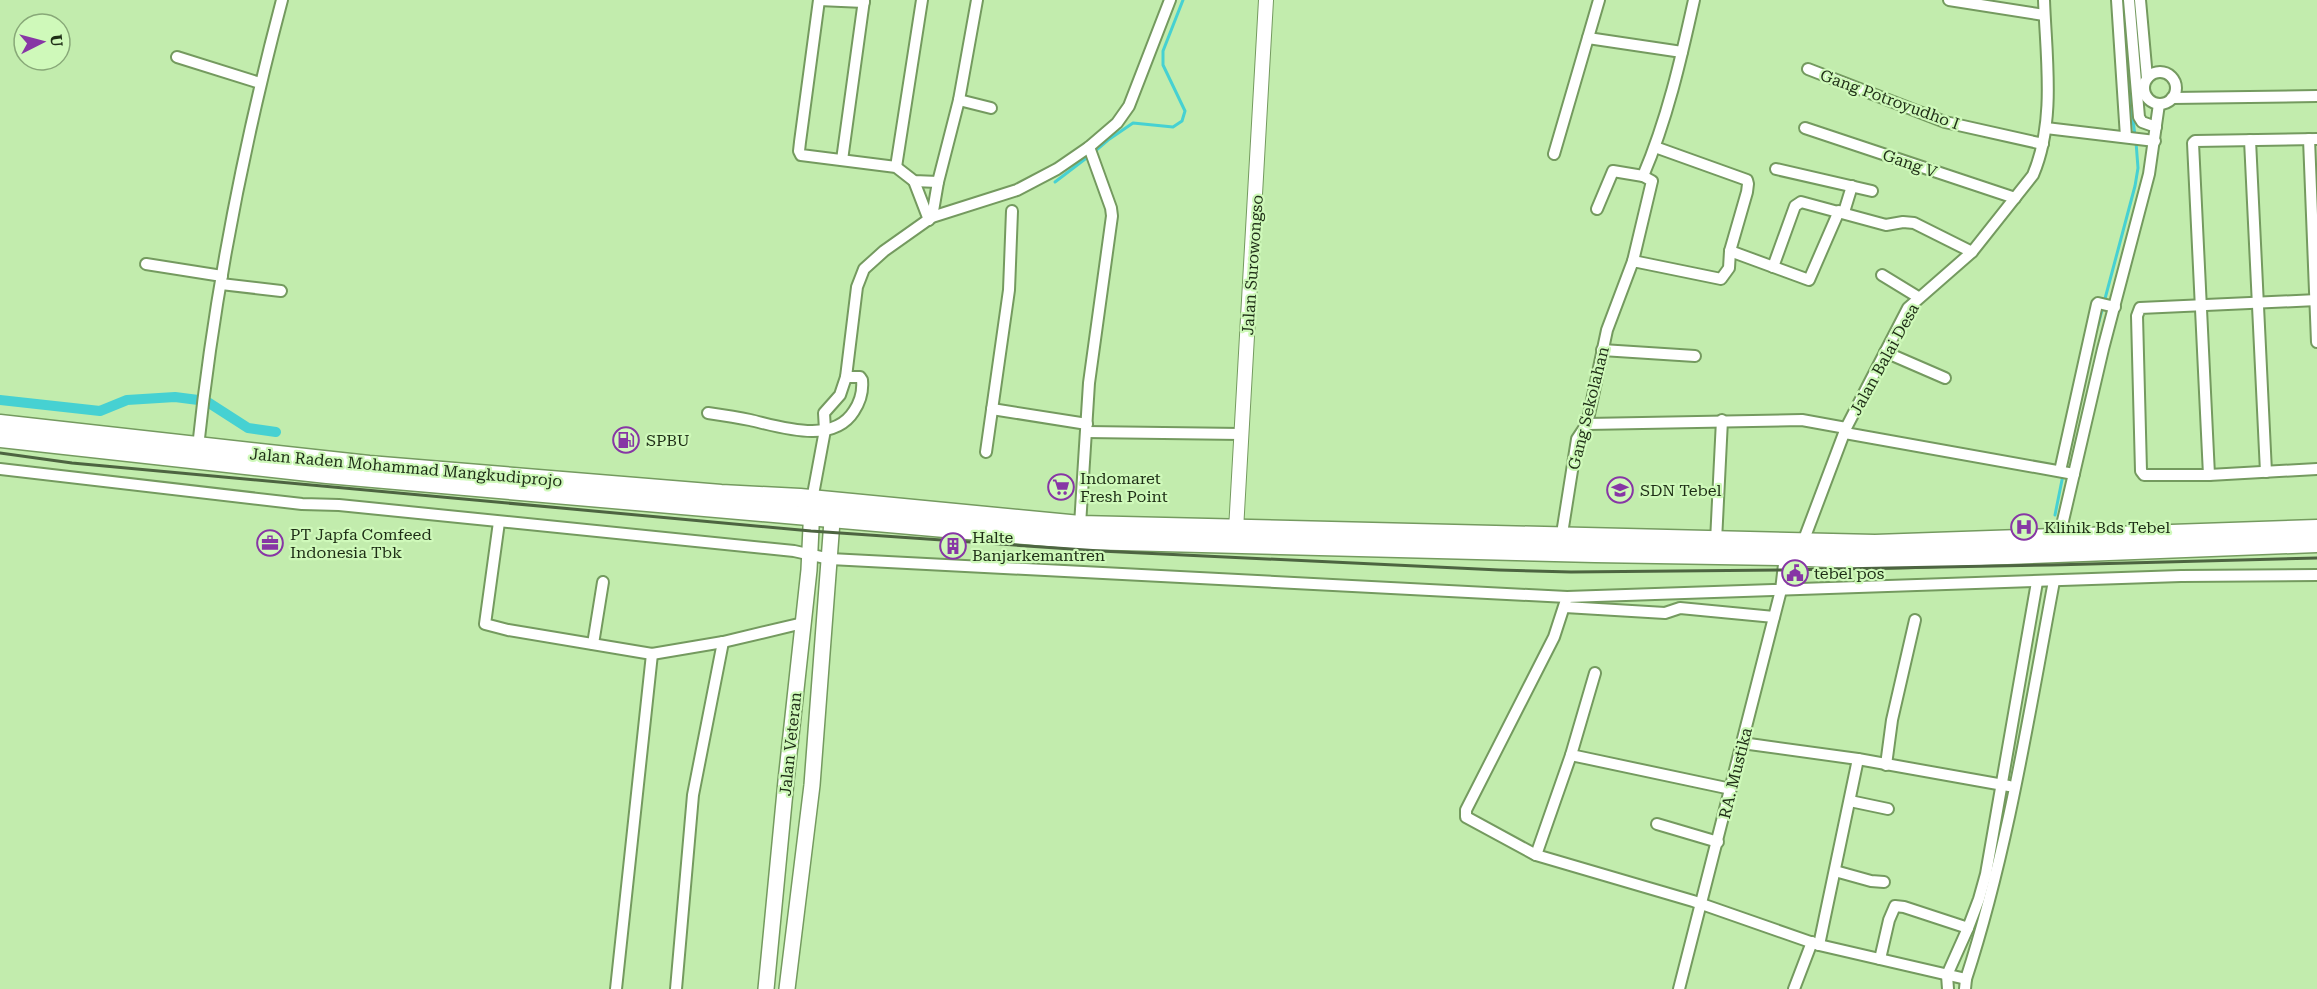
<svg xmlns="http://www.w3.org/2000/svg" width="2317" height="989" font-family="'Roboto Serif',serif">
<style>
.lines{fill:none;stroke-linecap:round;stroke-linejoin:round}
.stream{stroke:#46d1d2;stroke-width:3}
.canal{stroke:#46d1d2;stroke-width:10}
.minor-casing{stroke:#749a5f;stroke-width:14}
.tertiary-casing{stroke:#749a5f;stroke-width:16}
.secondary-casing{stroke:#749a5f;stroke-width:18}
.trunk-casing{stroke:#749a5f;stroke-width:21}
.minor{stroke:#fff;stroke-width:10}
.tertiary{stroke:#fff;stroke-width:14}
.secondary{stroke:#fff;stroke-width:15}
.trunk{stroke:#fff;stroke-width:18}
.rail{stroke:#4d6441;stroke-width:3}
.labels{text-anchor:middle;stroke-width:4.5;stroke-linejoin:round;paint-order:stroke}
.street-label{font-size:16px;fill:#1e2e16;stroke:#cff9ba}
.poi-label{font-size:16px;fill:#1e2e16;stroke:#cff9ba;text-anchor:start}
</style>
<rect width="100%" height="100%" fill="#c2ecad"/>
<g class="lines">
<g class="stream">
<polyline points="2123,0 2127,71 2135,136"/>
<polyline points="1094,152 1108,140 1133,123 1173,127 1182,121 1185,111 1163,65 1163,51 1183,0"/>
<polyline points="1055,182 1089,156"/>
<polyline points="2098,325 2135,186 2138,168 2136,142"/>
<polyline points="2055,515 2063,475"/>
</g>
<polyline class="canal" points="0,400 100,411 127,400 175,397 206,401 248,428 276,432"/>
<g class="minor-casing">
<g id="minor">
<polyline points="819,0 800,142 799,151 801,155 896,167 914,181 938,182"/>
<polyline points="819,0 864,2"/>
<polyline points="1949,0 2044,15"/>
<polyline points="2117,0 2126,137"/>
<polyline points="2129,0 2139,117 2142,122 2156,127"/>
<polyline points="2140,0 2147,78"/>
<polyline points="1588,38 1682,52"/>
<polyline points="177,57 260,83"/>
<polyline points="1808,69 1945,122 2043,144"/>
<circle cx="2160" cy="88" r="16"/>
<polyline points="2172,98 2317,96"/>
<polyline points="959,100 991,108"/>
<polyline points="1805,128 2015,198"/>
<polyline points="2046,128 2155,141"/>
<polyline points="2309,139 2317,342"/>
<polyline points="2250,140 2266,472"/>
<polyline points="1554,154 1599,0"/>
<polyline points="842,160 864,0"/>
<polyline points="896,167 922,0"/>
<polyline points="1776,169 1872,191"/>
<polyline points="914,181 929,220"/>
<path d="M1597 209 1613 171 1643 176C1667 120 1681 59 1694 0"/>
<polyline points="1844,212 1852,186"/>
<polyline points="932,217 938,182 959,100 977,0"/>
<polyline points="1730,251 1809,280 1839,211"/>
<polyline points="1633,261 1652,181 1643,176"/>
<polyline points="146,264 222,276"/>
<polyline points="1773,267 1795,206 1801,202 1886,225 1903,222 1914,223 1972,252"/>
<polyline points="1882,275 1918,297"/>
<polyline points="221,284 281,291"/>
<polyline points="2317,300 2140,308 2137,316 2141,471 2144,475 2209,475 2317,469"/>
<polyline points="1602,350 1695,356"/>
<polyline points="1885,352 1945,378"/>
<polyline points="992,409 1087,424"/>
<path d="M708 413C722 415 736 417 750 420 781 427 833 445 854 411 860 402 863 390 862 380L860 377H846"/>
<polyline points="1587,424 1802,420 1846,428"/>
<polyline points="1086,432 1241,434"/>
<polyline points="1845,433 2074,474"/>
<path d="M198 447C214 296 243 147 282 0"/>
<polyline points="986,452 1009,290 1012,211"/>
<polyline points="0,469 302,504 339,505 794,551 830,559 1567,597 2181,576 2317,575"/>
<polyline points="2060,471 2097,304 2098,303 2115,307"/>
<polyline points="2209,475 2193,143 2195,141 2317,139"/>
<polyline points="812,500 825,430 824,413 840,395 846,377 857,287 864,269 884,251 932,217 1017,190 1057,169 1089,147 1117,123 1129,106 1170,0"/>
<polyline points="499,522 485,624 508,630 652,654 723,642 803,623"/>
<polyline points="1080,525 1089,383 1112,216 1111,208 1089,147"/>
<polyline points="2059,538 2103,349 2149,174 2159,104"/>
<polyline points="1561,540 1577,439 1587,424 1607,330 1633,261 1721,279 1729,268 1730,251 1747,192 1748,184 1747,180 1655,147"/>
<polyline points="1716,541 1722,420"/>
<path d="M1803 542 1846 428 1908 308 1972 252 2033 175C2056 121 2046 57 2044 0"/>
<polyline points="1567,597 1554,637 1466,810 1466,817 1536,855 1693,901 1819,945 1966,979"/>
<polyline points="1565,607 1665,613 1680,608 1774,617"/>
<polyline points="593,644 603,582"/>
<polyline points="1595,673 1571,755 1731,789"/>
<polyline points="1742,743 1858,759 2009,786"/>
<polyline points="1886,765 1892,720 1915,620"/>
<polyline points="1850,801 1888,809"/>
<polyline points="1657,824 1718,842"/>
<polyline points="1536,855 1571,755"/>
<polyline points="1835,871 1871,881 1884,882"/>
<polyline points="1819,945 1858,759"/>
<polyline points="1880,959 1889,920 1895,906 1904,907 1968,928"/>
<polyline points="616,989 652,654"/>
<polyline points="676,989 693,795 723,642"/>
<polyline points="1679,989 1781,590 1785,556"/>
<polyline points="1794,989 1812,942"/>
<polyline points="1948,989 1947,975 1968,928 1979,899 1986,874 2037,582"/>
<path d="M1965 989 1966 979C2008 850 2029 714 2054 581"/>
</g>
</g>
<g class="tertiary-casing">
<polyline id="tertiary" points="1236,530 1266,0"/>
</g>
<g class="secondary-casing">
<g id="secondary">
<polyline points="766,989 786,781 809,570 812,506"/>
<polyline points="787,989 812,785 833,508"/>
</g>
</g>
<g class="trunk-casing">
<g id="trunk">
<polyline points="0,424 369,465 721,494 800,498 1080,525 1875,544 2317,529"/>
<polyline points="0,438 327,474 1081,540 1595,553 1785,556 1875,560 2317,543"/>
</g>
</g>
<use href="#minor" class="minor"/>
<use href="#tertiary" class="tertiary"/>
<use href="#secondary" class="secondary"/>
<use href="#trunk" class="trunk"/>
<polyline class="rail" points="0,453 72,463 811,531 1100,551 1499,570 1571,572 1784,570 2052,565 2317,558"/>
</g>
<defs>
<g id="fuel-ring" transform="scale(1.35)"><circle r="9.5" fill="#cff9ba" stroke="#8736a5" stroke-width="1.5"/><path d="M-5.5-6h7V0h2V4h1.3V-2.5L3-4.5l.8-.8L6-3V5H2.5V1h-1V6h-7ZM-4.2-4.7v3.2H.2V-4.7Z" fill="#8736a5"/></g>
<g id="supermarket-ring" transform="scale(1.35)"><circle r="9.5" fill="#cff9ba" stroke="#8736a5" stroke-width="1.5"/><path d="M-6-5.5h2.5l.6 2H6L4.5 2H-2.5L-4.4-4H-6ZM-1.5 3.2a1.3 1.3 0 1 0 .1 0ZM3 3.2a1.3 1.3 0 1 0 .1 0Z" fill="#8736a5"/></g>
<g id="school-ring" transform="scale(1.35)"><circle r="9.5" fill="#cff9ba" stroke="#8736a5" stroke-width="1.5"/><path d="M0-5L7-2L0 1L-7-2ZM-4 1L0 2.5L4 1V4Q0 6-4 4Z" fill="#8736a5"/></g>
<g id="hospital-ring" transform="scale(1.35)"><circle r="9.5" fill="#cff9ba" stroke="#8736a5" stroke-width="1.5"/><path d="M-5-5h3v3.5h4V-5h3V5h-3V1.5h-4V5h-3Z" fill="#8736a5"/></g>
<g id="office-ring" transform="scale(1.35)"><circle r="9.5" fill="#cff9ba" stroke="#8736a5" stroke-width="1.5"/><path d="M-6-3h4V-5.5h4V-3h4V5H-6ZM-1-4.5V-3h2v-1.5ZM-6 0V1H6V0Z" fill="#8736a5"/></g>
<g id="building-ring" transform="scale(1.35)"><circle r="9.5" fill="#cff9ba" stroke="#8736a5" stroke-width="1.5"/><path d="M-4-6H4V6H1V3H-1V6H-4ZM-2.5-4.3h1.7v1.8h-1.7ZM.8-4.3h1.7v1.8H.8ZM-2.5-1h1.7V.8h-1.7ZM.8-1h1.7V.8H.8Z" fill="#8736a5"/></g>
<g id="civic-ring" transform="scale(1.35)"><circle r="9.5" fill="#cff9ba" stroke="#8736a5" stroke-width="1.5"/><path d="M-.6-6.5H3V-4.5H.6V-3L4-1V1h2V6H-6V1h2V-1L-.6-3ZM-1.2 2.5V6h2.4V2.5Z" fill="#8736a5"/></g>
</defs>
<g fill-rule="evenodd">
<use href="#fuel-ring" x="626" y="440"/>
<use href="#supermarket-ring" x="1061" y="487"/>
<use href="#school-ring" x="1620" y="490"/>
<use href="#hospital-ring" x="2024" y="527"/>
<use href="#office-ring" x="270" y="543"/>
<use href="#building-ring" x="953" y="546"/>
<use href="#civic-ring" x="1795" y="573"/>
</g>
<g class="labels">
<g class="street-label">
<text transform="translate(1890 99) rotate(20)" y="6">Gang Potroyudho I</text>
<text transform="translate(1910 163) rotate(19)" y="6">Gang V</text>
<text transform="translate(1252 265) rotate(-86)" y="6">Jalan Surowongso</text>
<text transform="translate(1884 359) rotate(-61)" y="6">Jalan Balai Desa</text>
<text transform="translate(1588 408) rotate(-76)" y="6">Gang Sekolahan</text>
<text transform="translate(406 467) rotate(5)" y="6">Jalan Raden Mohammad Mangkudiprojo</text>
<text transform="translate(790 744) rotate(-84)" y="6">Jalan Veteran</text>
<text transform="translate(1735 773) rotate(-76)" y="6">RA. Mustika</text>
</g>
<g class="poi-label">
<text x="646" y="446">SPBU</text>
<text x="1080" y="484">Indomaret<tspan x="1080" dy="18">Fresh Point</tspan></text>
<text x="1640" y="496">SDN Tebel</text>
<text x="2044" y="533">Klinik Bds Tebel</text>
<text x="290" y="540">PT Japfa Comfeed<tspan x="290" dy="18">Indonesia Tbk</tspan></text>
<text x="972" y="543">Halte<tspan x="972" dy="18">Banjarkemantren</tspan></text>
<text x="1814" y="579">tebel pos</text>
</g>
</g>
<g transform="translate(42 42) rotate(84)"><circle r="28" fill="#cff9ba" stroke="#88a878" stroke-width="1.5"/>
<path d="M0-4.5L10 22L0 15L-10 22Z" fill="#8736a5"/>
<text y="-9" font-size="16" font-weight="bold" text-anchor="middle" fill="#1e2e16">U</text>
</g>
</svg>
